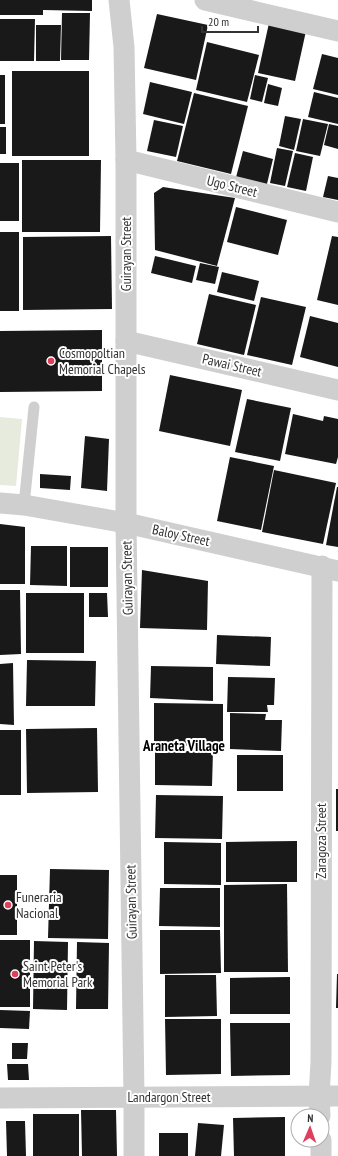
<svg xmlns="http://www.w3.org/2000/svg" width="338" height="1156" font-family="'PT Sans Narrow',sans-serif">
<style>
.green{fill:#e7ebde}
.building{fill:#191919}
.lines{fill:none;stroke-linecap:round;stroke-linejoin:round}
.lane{stroke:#cfcfcf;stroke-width:11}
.street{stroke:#cfcfcf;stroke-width:21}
.poi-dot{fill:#df3e5d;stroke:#fff;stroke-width:1.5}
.labels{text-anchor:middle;stroke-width:4;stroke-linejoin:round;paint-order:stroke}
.street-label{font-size:14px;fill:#323232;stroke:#fff}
.poi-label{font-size:14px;fill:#323232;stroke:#fff;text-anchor:start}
.neighbourhood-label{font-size:15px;font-weight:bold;fill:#000;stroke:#fff}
</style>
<rect width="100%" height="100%" fill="#fff"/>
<polygon class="green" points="0,417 22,419 16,486 0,485"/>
<g class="building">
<polygon points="0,0 92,0 92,11 43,10 43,15 0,15"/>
<polygon points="62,13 90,13 89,60 61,60"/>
<polygon points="157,14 208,25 196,80 144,68"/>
<polygon points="0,19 35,19 34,61 0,61"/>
<polygon points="269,23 306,31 295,81 258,73"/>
<polygon points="36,25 61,25 60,61 36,61"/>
<polygon points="207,42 259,55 247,102 196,90"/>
<polygon points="322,54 338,58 338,95 313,89"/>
<rect x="12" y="71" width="77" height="85"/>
<rect x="0" y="75" width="5" height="49"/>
<polygon points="255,75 268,78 262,102 250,99"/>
<polygon points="150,82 192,92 184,124 143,114"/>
<polygon points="268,84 282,88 278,106 264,103"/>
<polygon points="314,92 338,98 338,124 308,117"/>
<polygon points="194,93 248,106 231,174 177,161"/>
<polygon points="285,116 301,119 294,150 279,146"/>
<polygon points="303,119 328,124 320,156 296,151"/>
<polygon points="154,120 183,126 176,157 147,151"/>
<polygon points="329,124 338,126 338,149 324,145"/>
<rect x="0" y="127" width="6" height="27"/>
<polygon points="277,148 293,151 285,186 270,183"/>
<polygon points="243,151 273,159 266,188 235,181"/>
<polygon points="295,153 313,157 306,191 287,187"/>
<polygon points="22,160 101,160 100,232 22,232"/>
<rect x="0" y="163" width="19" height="58"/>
<polygon points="328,176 338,178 338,200 323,197"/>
<polygon points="163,187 235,198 217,266 155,250 154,193"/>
<polygon points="236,207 287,220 278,255 227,242"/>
<rect x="0" y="232" width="19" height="79"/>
<polygon points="111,236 112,309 23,310 23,237"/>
<polygon points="332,236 338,237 338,305 317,300"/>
<polygon points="155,256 196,266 192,283 151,273"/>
<polygon points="200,263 219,267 215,284 196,280"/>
<polygon points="222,272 259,281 254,301 217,292"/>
<polygon points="209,294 256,305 244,355 197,344"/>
<polygon points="261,297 306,307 292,365 247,355"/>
<polygon points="310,316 338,323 338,367 300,357"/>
<polygon points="102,330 102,391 0,392 0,331"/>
<polygon points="170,375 242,390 230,446 159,431"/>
<polygon points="247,399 291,408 280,461 235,452"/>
<polygon points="293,414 323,421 324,416 338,419 338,457 336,464 285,454"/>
<polygon points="85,436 109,439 107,491 81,488"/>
<polygon points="230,457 274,466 261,530 217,521"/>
<polygon points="274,470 336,483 323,544 262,532"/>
<polygon points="40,474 71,476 70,490 40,488"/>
<polygon points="337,487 338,487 338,547 326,545"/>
<polygon points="0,524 25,527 25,584 0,584"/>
<polygon points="31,546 67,546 67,586 30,585"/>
<rect x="70" y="547" width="38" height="40"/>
<polygon points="142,570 208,581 207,630 140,628"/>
<polygon points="0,590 20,590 21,654 0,655"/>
<rect x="26" y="593" width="58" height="60"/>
<polygon points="89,593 107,593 108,617 89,617"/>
<polygon points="217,635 271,637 270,666 216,664"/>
<polygon points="27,660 96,661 95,706 26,706"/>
<polygon points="13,663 14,725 0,724 0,664"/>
<polygon points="151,666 213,667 213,701 150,698"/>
<polygon points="228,677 275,678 274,705 267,705 268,712 227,712"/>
<polygon points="154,703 223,704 223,746 154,745"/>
<polygon points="230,713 266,714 265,720 282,720 281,751 230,749"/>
<polygon points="97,728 98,792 27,793 26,729"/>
<rect x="0" y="730" width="21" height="65"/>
<polygon points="155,751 213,751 212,786 155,785"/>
<rect x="237" y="755" width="46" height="36"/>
<rect x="336" y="789" width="2" height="42"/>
<polygon points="156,795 223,796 222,839 155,838"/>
<polygon points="297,841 297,882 226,882 226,842"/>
<polygon points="164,842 221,843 221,885 164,884"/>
<polygon points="50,869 109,870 108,939 48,938"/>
<rect x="0" y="875" width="17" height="60"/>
<polygon points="287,884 288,972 224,972 224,885"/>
<polygon points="160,888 220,888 220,927 159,926"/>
<polygon points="160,930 220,930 221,973 160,974"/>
<rect x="0" y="940" width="30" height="67"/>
<polygon points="34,941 68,942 67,1010 33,1009"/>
<polygon points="77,942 109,943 108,1009 76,1009"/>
<polygon points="337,974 338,974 338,1008 336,1008"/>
<polygon points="165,975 216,975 217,1016 165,1017"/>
<polygon points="290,977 290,1014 230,1014 230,978"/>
<polygon points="0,1010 30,1011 29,1029 0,1028"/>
<polygon points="165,1019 221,1019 221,1074 166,1075"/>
<polygon points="230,1023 290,1023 290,1075 231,1076"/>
<polygon points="12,1043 28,1043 27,1059 12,1059"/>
<polygon points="7,1064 28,1064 29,1080 8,1080"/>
<polygon points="81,1110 116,1110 117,1156 82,1156"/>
<rect x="33" y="1114" width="46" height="42"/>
<polygon points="285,1117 285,1156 234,1156 233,1118"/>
<polygon points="6,1121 25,1121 26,1156 7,1156"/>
<polygon points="198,1123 224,1125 221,1156 195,1156"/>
<rect x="159" y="1133" width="29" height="23"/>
</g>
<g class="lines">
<polyline class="lane" points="24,505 34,407"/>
<g class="street">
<polyline points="119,0 124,47 126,160 126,523 134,1097 134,1156"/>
<polyline points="205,0 338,31"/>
<polyline points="126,160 338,212"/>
<polyline points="126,341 338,390"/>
<polyline points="0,503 24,505 126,523 338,571"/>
<polyline points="0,1098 338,1096"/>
<polyline points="320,1116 319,1096 321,1062 322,566"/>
<polyline points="321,1140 321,1156"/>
</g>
</g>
<g class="poi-dot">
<circle cx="51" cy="361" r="4"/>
<circle cx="8" cy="905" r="4"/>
<circle cx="15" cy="974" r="4"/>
</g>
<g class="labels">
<g class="street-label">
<text transform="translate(232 186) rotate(14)" y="5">Ugo Street</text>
<text transform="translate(126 254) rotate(-90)" y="5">Guirayan Street</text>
<text transform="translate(232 365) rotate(13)" y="5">Pawai Street</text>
<text transform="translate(181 535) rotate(12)" y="5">Baloy Street</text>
<text transform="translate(127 578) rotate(-91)" y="5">Guirayan Street</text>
<text transform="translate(321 841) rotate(-90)" y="5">Zaragoza Street</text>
<text transform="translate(131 902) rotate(-91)" y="5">Guirayan Street</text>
<text x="169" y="1102">Landargon Street</text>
</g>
<g class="poi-label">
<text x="59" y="358">Cosmopoltian<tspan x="59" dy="16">Memorial Chapels</tspan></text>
<text x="16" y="902">Funeraria<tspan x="16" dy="16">Nacional</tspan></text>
<text x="23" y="971">Saint Peter's<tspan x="23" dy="16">Memorial Park</tspan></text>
</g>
<g class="neighbourhood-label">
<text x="184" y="751">Araneta Village</text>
</g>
</g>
<g transform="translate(310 1128) rotate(2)"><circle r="19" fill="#ffffff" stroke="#adadad"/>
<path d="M0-3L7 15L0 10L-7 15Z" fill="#df3e5d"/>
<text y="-6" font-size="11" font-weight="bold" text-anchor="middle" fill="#323232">N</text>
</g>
<path d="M202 26v6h56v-6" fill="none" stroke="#323232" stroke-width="2"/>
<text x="208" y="26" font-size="12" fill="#323232" stroke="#ffffff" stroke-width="3" paint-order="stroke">20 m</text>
</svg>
